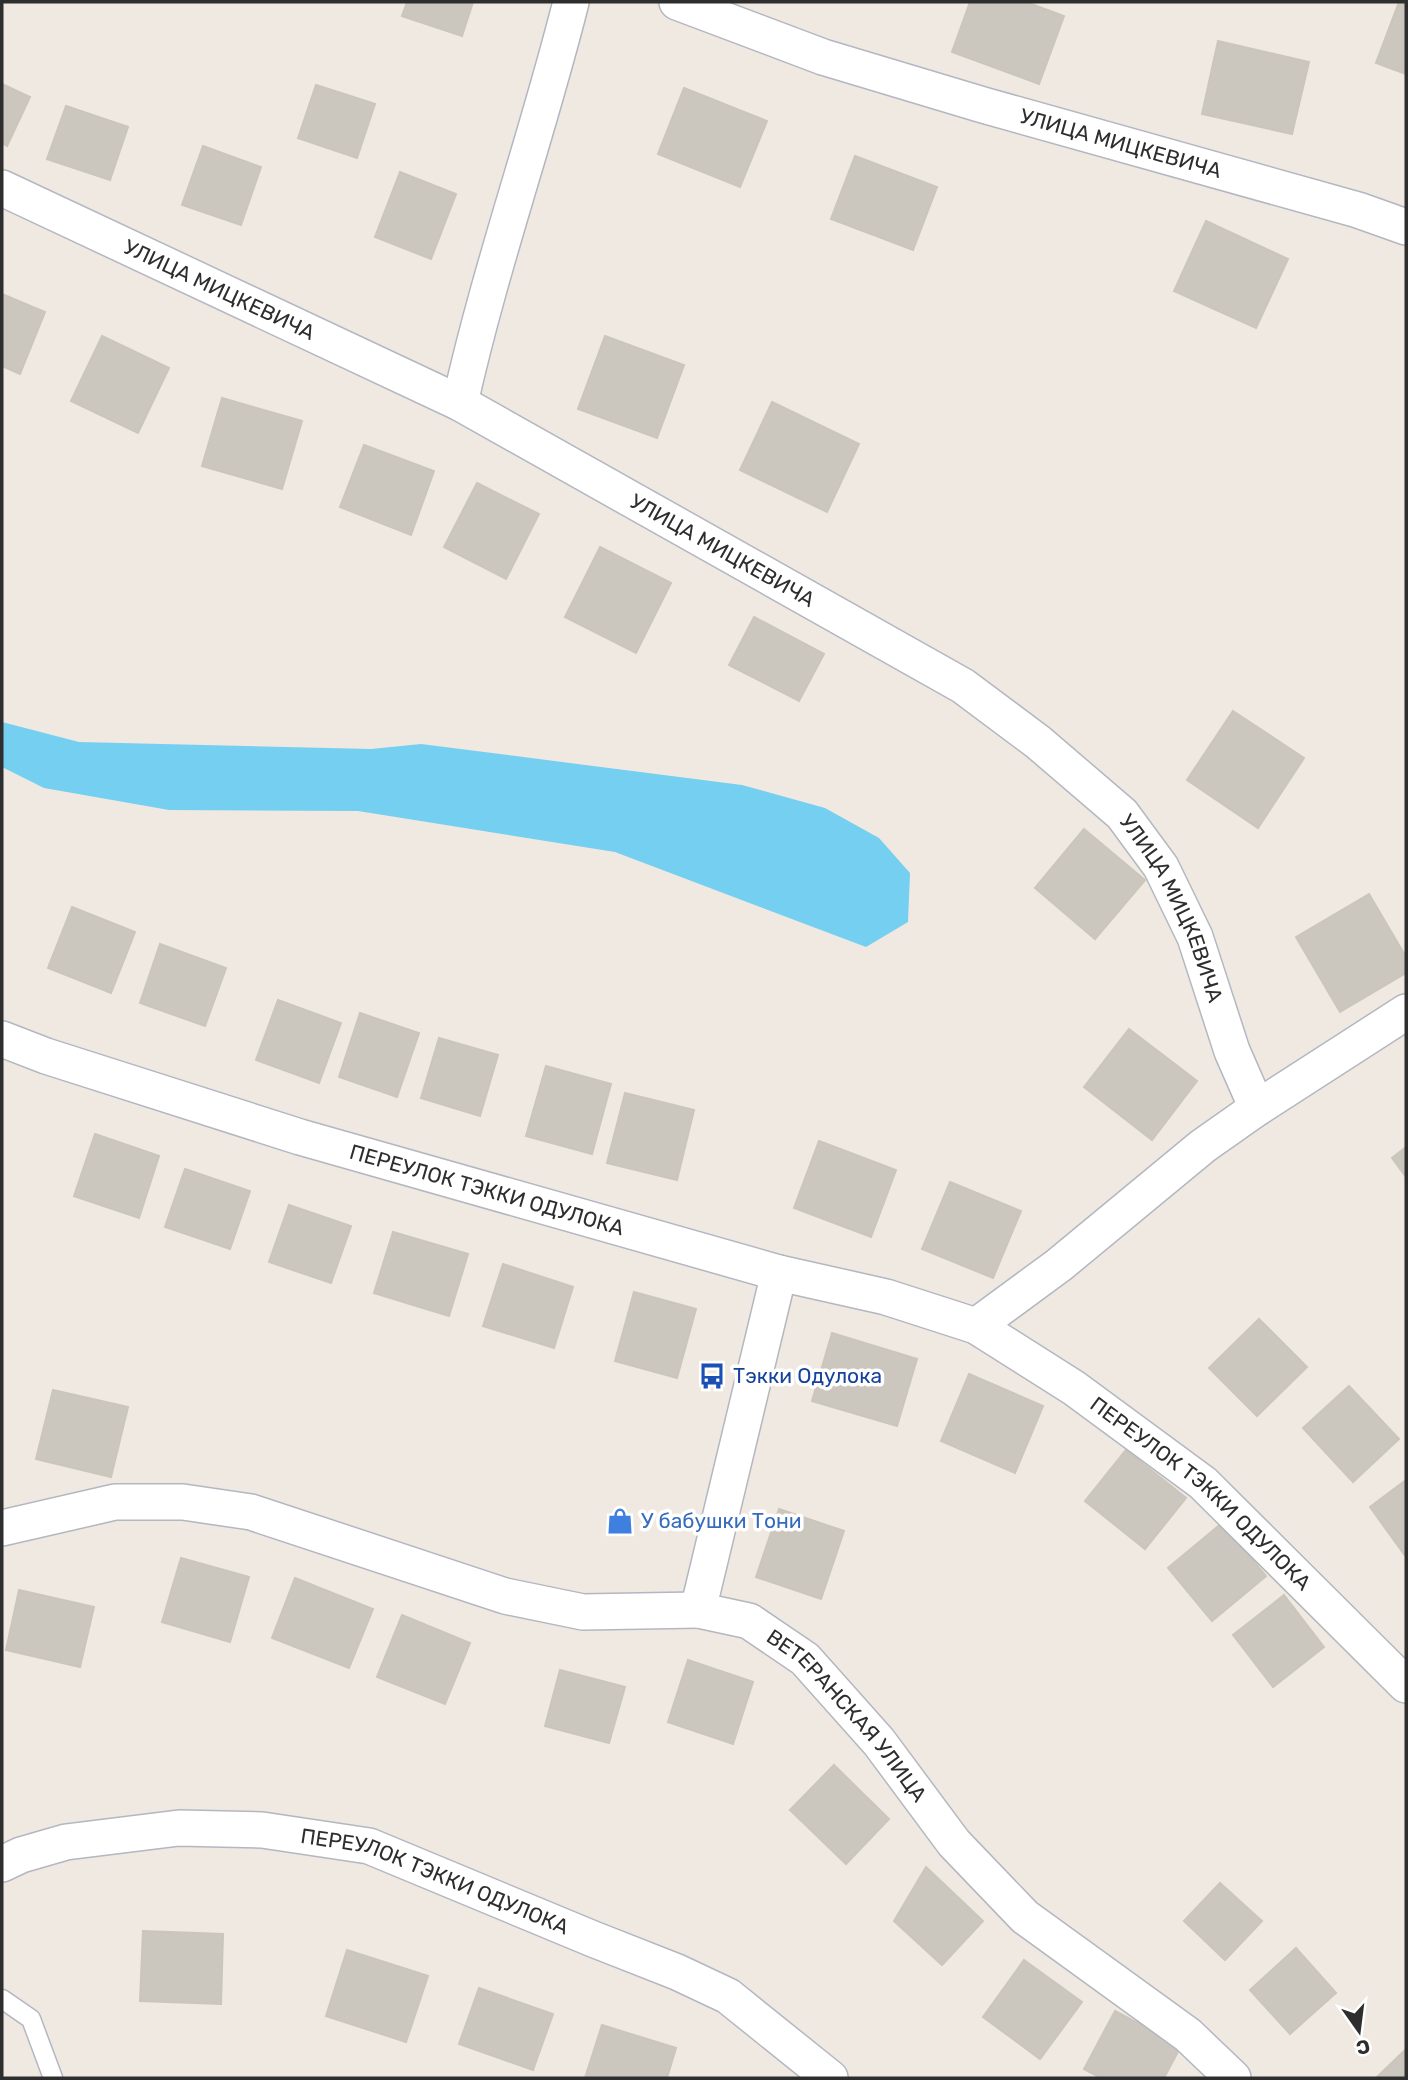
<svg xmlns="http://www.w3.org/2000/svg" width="1408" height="2080" font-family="Rubik,sans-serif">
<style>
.water{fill:#75cff0}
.building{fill:#cbc7bf;stroke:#cbc5ba;stroke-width:2}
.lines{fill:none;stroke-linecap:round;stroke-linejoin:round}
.lane-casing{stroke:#b4b7c1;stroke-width:21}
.street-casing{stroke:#b4b7c1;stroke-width:38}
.lane{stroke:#fff;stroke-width:18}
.street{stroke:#fff;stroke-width:35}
.labels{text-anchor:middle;stroke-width:7;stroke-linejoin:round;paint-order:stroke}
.street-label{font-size:21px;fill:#2e2e2e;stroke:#fff}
.transit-label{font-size:21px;fill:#164399;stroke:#fff;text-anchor:start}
.shop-label{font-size:21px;fill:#366cbe;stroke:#fff;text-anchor:start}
</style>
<rect width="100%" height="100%" fill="#efe9e1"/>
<polygon class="water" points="2,722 79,742 371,749 421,744 742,785 825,808 879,838 910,873 908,922 866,947 615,852 358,811 169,810 44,788 2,767"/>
<g class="building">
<polygon points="407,2 473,2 462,36 402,16"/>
<polygon points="970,2 1026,2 1064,16 1039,84 952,52"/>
<polygon points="1399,2 1406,2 1406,74 1376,63"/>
<polygon points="1218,41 1309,62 1292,134 1202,114"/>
<polygon points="2,84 30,97 7,146 2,143"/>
<polygon points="316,85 375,104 357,158 298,138"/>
<polygon points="684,88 767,121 740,187 658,154"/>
<polygon points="66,106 128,127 110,180 47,159"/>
<polygon points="203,146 261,167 241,225 182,205"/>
<polygon points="855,156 937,187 913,250 831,219"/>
<polygon points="400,172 456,194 431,259 375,237"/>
<polygon points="1206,221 1288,259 1256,328 1174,291"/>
<polygon points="2,294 45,312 20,374 2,366"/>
<polygon points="102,336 169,368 138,433 71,401"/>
<polygon points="605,336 684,365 657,438 578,409"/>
<polygon points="222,398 302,421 282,489 202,466"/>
<polygon points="772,402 859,444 827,512 740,470"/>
<polygon points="364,445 434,471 411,535 340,507"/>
<polygon points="477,483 539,514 506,579 444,547"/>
<polygon points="600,547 671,583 636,653 565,617"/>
<polygon points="754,617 824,654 799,701 729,665"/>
<polygon points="1233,711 1304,758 1258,828 1187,780"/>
<polygon points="1084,829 1145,880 1095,939 1035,888"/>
<polygon points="1369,894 1406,957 1406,973 1340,1012 1296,937"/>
<polygon points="72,907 135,932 111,993 48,968"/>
<polygon points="160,944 226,968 205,1026 140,1003"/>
<polygon points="278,1000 341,1023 319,1083 256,1060"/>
<polygon points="360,1013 419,1033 397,1097 339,1077"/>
<polygon points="1129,1029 1197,1081 1152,1140 1084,1087"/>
<polygon points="439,1038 498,1055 480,1116 421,1098"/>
<polygon points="546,1066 611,1084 592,1154 526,1136"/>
<polygon points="625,1093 694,1110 677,1180 607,1163"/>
<polygon points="95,1134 159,1156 139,1218 74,1196"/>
<polygon points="819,1141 896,1170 871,1237 794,1208"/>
<polygon points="1406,1147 1406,1177 1392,1158"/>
<polygon points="185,1169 250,1191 230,1249 165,1227"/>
<polygon points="950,1182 1021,1211 993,1278 922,1249"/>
<polygon points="289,1205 351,1226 331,1283 269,1262"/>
<polygon points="393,1232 468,1254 449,1316 374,1293"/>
<polygon points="503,1264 573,1287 554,1348 483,1326"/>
<polygon points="634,1292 696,1309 677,1378 615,1361"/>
<polygon points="1259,1319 1307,1367 1257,1416 1209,1368"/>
<polygon points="832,1333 917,1359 897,1426 812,1401"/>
<polygon points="969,1374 1043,1406 1015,1473 941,1441"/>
<polygon points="1349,1386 1399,1439 1353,1482 1303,1428"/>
<polygon points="53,1390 128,1407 111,1477 36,1459"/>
<polygon points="1126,1450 1186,1498 1145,1549 1085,1501"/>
<polygon points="1406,1480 1406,1557 1370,1507"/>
<polygon points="779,1509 844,1531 821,1599 756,1577"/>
<polygon points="1222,1523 1266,1576 1212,1621 1168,1568"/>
<polygon points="181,1558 249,1577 230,1642 162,1622"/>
<polygon points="295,1578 373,1609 349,1668 272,1638"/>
<polygon points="19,1590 94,1607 80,1667 6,1650"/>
<polygon points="1284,1595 1324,1647 1273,1687 1233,1635"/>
<polygon points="402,1615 470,1643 445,1704 377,1677"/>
<polygon points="688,1660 753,1682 733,1744 668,1722"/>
<polygon points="560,1670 625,1687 609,1743 545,1726"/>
<polygon points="834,1765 889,1819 846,1864 790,1810"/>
<polygon points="926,1867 983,1921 942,1965 894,1921"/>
<polygon points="1220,1883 1262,1921 1225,1960 1184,1921"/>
<polygon points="143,1931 223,1934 221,2004 140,2001"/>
<polygon points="1296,1948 1336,1993 1290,2034 1250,1990"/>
<polygon points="347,1950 428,1976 406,2042 326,2016"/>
<polygon points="1024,1960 1082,2002 1040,2059 983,2017"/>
<polygon points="479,1988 553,2014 533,2070 459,2044"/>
<polygon points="1115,2011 1181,2046 1164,2078 1101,2078 1084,2069"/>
<polygon points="602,2025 676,2048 667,2078 585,2078"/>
<polygon points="1406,2049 1406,2078 1376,2078"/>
</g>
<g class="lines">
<g class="lane-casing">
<polyline id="lane" points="2,1999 31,2019 53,2078"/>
</g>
<g class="street-casing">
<g id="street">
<path id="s1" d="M677 2 823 57 983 105 1358 210 1406 227"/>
<path id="s2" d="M2 188 460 403 963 686 1038 742 1122 814 1161 867 1195 937 1232 1051 1257 1108"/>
<path d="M460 403C490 268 537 137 571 2"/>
<path id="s3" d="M2 1039 46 1056 300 1137 779 1273 886 1297 976 1326 1074 1388 1203 1483 1406 1685"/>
<path id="s4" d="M779 1273 698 1610 749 1621 805 1659 879 1742 954 1843 1025 1917 1188 2035 1233 2078"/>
<polyline points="976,1326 1059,1265 1203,1146 1257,1108 1406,1012"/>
<polyline points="2,1528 115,1502 183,1502 251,1512 505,1596 583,1612 698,1610"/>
<path id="s5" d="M2 1864 21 1855 66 1842 179 1828 262 1830 369 1846 593 1939 677 1972 728 1996 830 2078"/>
</g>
</g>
<use href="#lane" class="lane"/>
<use href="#street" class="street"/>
</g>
<defs>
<g id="bus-bare" transform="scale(2.1)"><path d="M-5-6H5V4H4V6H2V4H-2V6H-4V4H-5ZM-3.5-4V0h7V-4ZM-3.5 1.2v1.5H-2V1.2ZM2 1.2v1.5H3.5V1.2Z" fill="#1a4fb4" stroke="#fff" stroke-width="2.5" paint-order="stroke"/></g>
<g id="shop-bare" transform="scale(2.1)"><path d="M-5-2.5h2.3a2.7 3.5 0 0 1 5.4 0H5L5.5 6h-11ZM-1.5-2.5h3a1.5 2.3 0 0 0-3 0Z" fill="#3f7fe0" stroke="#fff" stroke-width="2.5" paint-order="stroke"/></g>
</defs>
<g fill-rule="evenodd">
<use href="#bus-bare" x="712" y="1376"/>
<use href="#shop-bare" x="620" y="1521"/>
</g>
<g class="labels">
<g class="street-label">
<text dy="7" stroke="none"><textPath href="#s1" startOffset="466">УЛИЦА МИЦКЕВИЧА</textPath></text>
<text dy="7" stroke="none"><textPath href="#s2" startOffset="240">УЛИЦА МИЦКЕВИЧА</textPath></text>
<text dy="7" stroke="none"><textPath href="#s2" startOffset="807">УЛИЦА МИЦКЕВИЧА</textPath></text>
<text dy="7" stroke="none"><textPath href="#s2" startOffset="1395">УЛИЦА МИЦКЕВИЧА</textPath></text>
<text dy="7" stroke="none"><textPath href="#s3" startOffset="508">ПЕРЕУЛОК ТЭККИ ОДУЛОКА</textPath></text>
<text dy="7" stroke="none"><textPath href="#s3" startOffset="1297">ПЕРЕУЛОК ТЭККИ ОДУЛОКА</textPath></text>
<text dy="7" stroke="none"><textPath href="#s4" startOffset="536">ВЕТЕРАНСКАЯ УЛИЦА</textPath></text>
<text dy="7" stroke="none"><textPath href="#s5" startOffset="446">ПЕРЕУЛОК ТЭККИ ОДУЛОКА</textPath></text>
</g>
<g class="transit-label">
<text x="733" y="1383">Тэкки Одулока</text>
</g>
<g class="shop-label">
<text x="641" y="1528">У бабушки Тони</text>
</g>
</g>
<rect width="1408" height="2080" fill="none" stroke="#2e2e2e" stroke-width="7"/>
<g transform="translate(1359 2031) rotate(166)" stroke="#ffffff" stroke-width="5" paint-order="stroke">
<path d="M0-5L12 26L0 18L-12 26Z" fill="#2e2e2e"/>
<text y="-10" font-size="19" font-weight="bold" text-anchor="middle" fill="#2e2e2e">С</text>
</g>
</svg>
